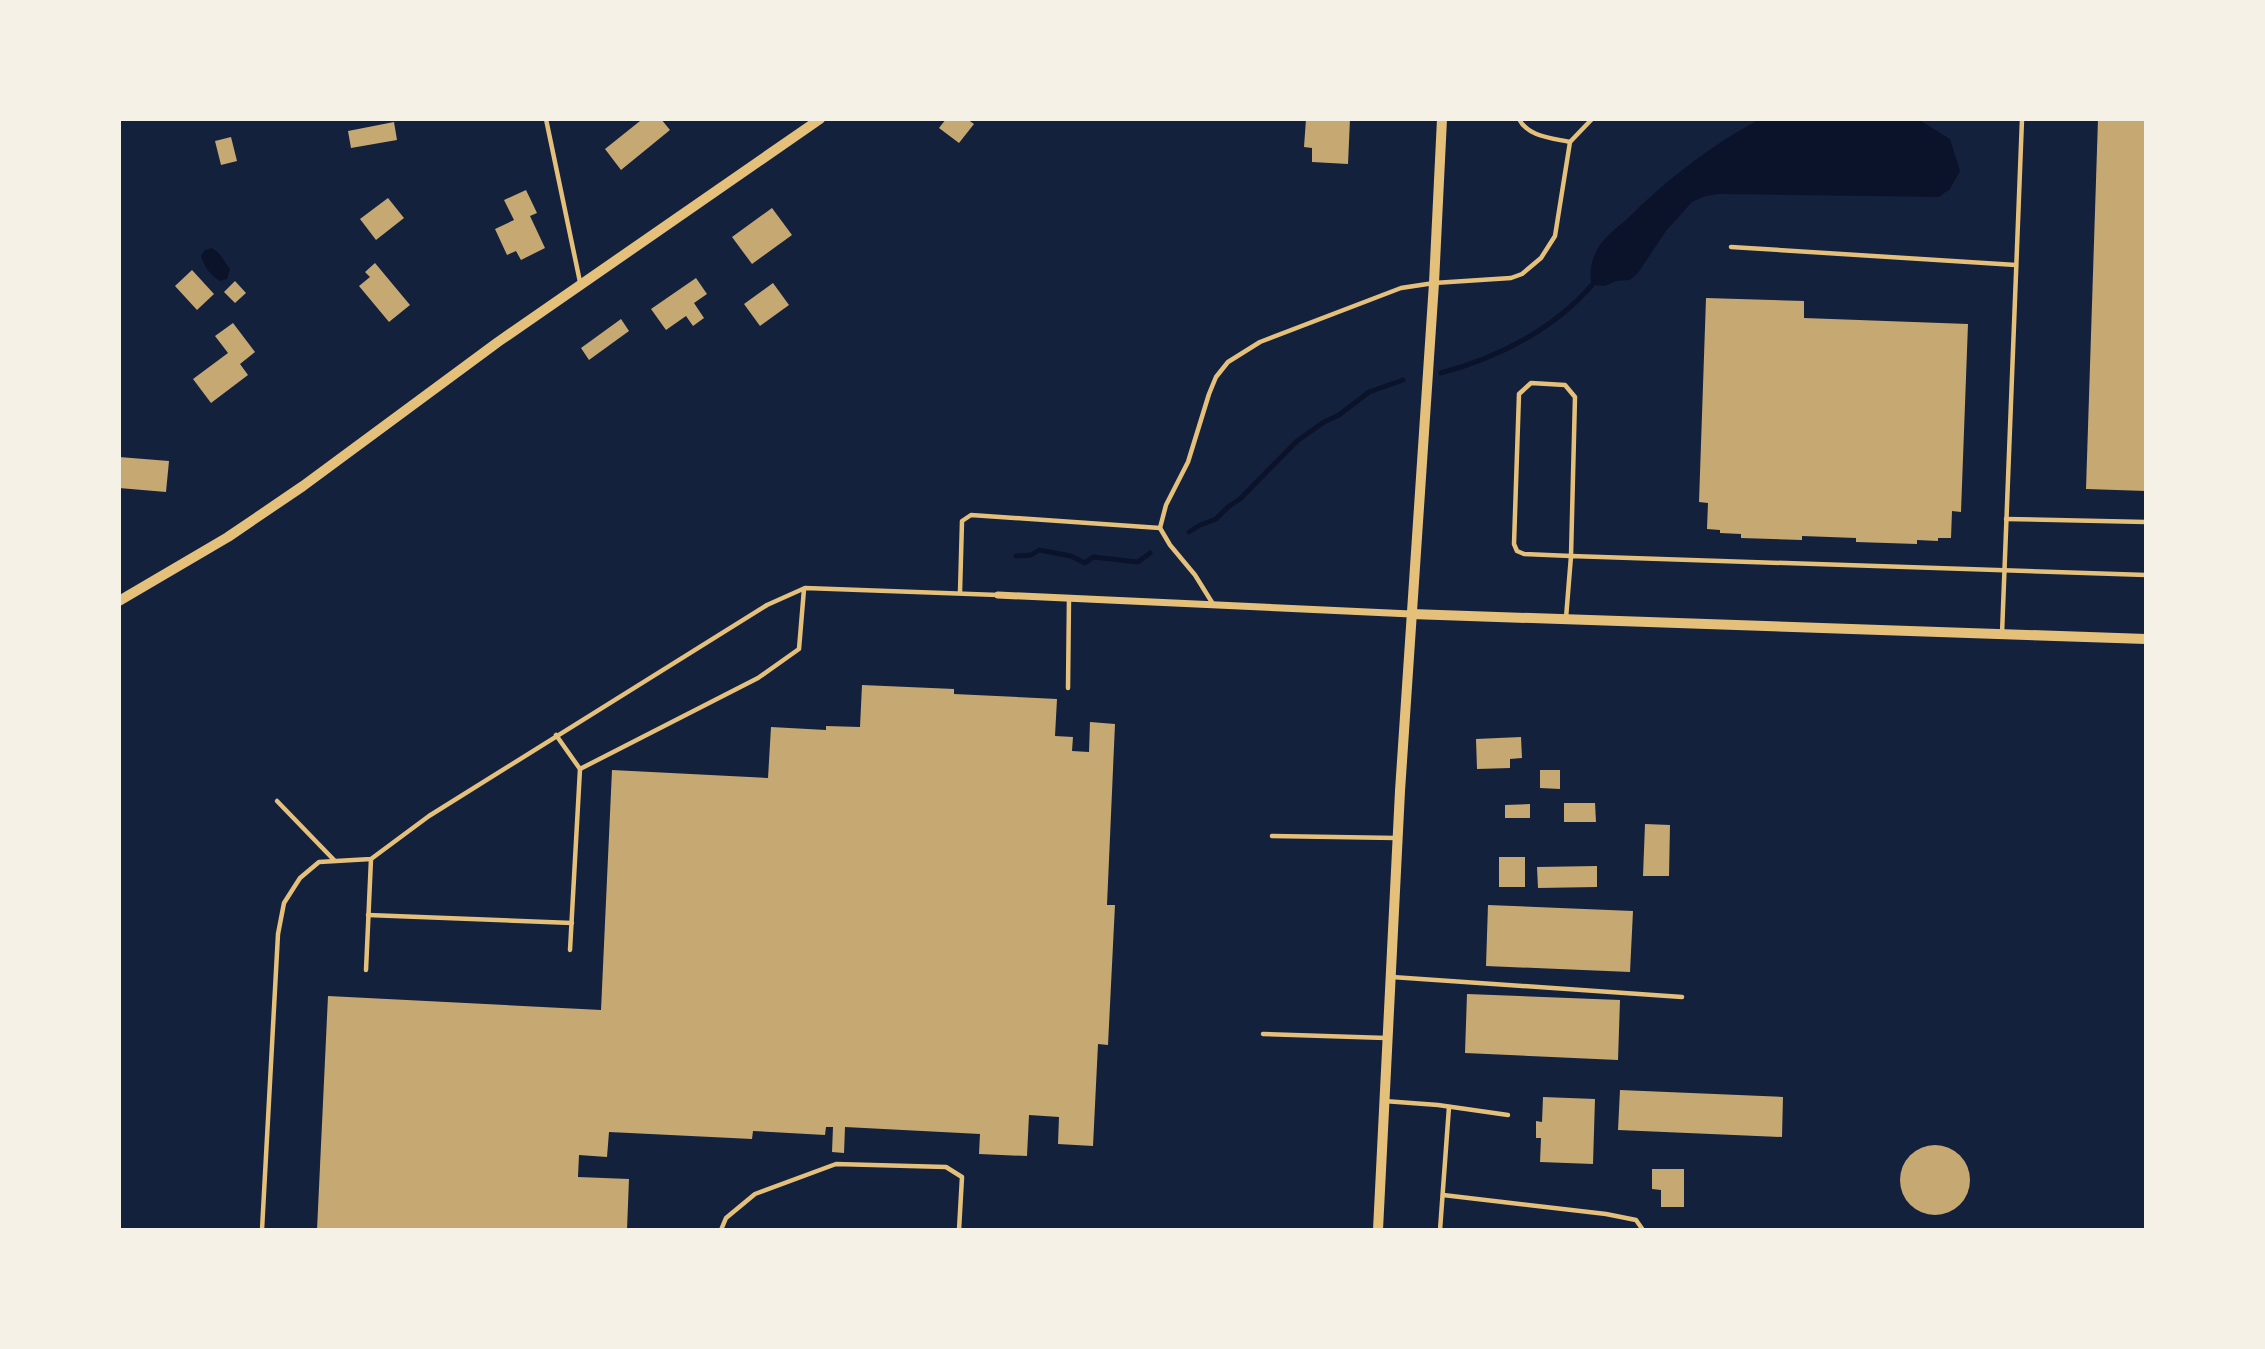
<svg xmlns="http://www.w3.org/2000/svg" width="2265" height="1349" font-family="Barlow,sans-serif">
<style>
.water{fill:#0b132b}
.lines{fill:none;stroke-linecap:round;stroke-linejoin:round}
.stream{stroke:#0b132b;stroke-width:5}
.building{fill:#c6a872}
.service{stroke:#e5c07b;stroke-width:4.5}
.minor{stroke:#e5c07b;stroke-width:7}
.tertiary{stroke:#e5c07b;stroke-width:10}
</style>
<rect width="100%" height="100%" fill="#14213d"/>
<g class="water">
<path d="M1760 119H1918L1950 139 1960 171 1950 189 1939 197 1719 194 1706 196 1692 202 1666 231 1638 273 1630 280 1616 281 1605 286 1592 285C1588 272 1592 257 1600 245 1607 235 1618 227 1627 219 1666 180 1711 145 1760 119Z"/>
<path d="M212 248 218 252 230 269 227 279 220 281C211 276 204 267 201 256L205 250Z"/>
</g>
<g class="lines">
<g class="stream">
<path d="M1441 373C1497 358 1553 330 1592 285"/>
<polyline points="1189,532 1200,525 1216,519 1228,507 1240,499 1297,441 1324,422 1339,415 1369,392 1403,380"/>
<polyline points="1016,556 1031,555 1039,550 1071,556 1085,563 1093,557 1138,562 1150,553"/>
</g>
</g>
<g class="building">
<polygon points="638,119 661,119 670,130 621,170 605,149 640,121"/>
<polygon points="946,119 967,119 974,124 959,143 939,128"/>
<polygon points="1306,119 1350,119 1348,164 1312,162 1312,148 1304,147"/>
<polygon points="2098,119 2146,119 2146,491 2086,489"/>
<polygon points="394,122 397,140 351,148 348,131"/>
<polygon points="231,137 237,161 221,165 215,141"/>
<polygon points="526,190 537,213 530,216 545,248 521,260 516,251 507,255 495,229 514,220 504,200"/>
<polygon points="388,198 404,218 376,240 360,219"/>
<polygon points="772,208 792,235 752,264 732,237"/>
<polygon points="375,263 410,305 389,322 359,286 370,277 365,272"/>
<polygon points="192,270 214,294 197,310 175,286"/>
<polygon points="696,278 707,294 694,303 704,318 693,326 686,316 666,330 651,309"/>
<polygon points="235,281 246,293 235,303 224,292"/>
<polygon points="773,283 789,305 760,326 744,304"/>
<polygon points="1706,298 1804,301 1804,318 1968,324 1961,512 1952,511 1951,538 1938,538 1938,541 1917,540 1917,544 1856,542 1856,538 1802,536 1802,540 1741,538 1741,534 1720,533 1720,530 1707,529 1708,503 1699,502"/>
<polygon points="621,319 629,331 589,360 581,348"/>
<polygon points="233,323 255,352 240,364 248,375 211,403 193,379 228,353 215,336"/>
<polygon points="119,457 169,461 166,492 119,488"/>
<polygon points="862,685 954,689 954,694 1057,699 1055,736 1073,737 1072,751 1089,752 1090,722 1115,724 1107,905 1115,905 1108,1045 1098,1044 1093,1146 1058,1144 1059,1117 1029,1115 1027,1156 979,1154 980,1134 845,1127 844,1153 832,1152 833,1127 826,1127 825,1135 753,1131 752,1139 609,1132 607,1157 579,1155 578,1177 629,1179 627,1230 317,1230 328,996 601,1010 612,770 768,778 771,727 826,730 826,726 860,727"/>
<polygon points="1521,737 1522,758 1510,759 1510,768 1477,769 1476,739"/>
<polygon points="1540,770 1560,770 1560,789 1540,788"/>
<polygon points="1564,803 1595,803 1596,822 1564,822"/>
<polygon points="1530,804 1530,818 1505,818 1505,805"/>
<polygon points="1645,824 1670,825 1669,876 1643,876"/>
<rect x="1499" y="857" width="26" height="30"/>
<polygon points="1597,866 1597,887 1538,888 1537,867"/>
<polygon points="1488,905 1633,911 1630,972 1486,966"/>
<polygon points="1467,994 1620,1000 1618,1060 1465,1053"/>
<polygon points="1620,1090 1783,1097 1782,1137 1618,1130"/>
<polygon points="1543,1097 1595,1099 1593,1164 1540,1162 1541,1138 1536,1138 1536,1121 1542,1122"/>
<circle cx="1935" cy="1180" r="35"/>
<polygon points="1652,1169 1684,1169 1684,1207 1661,1207 1661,1190 1652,1189"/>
</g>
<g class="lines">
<g class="service">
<polyline points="546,119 580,282"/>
<polyline points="1570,142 1592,119"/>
<polyline points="1731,247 2016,265"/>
<polygon points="1531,383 1565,385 1575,397 1571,556 1524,554 1517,551 1514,544 1519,394"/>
<polyline points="2006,519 2146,522"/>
<polyline points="960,592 962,521 971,515 1160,528"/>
<path d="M1213 604 1195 575 1170 545 1160 528 1166 505 1188 462 1209 394 1216 377 1228 362 1260 342 1401 288 1434 283 1511 278 1522 274 1541 258 1555 236 1570 142C1552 138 1528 137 1519 119"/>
<polyline points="1566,618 1571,556 2146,575"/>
<polyline points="2002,634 2022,119"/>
<polyline points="1068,688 1069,598"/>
<polyline points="556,735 580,769 570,950"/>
<polyline points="580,769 758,678 799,649 804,589"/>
<polyline points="277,801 334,860"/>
<polyline points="1272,836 1396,838"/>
<polyline points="368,915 572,923"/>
<polyline points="366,970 371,859"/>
<polyline points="1392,977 1682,997"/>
<polyline points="1263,1034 1386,1038"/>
<polyline points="1384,1101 1438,1105 1508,1115"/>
<polyline points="1443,1195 1606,1214 1636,1220 1643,1230"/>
<polyline points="262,1230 278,934 284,903 300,878 319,862 371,859 429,816 767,605 805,588 998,595"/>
<polyline points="721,1230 726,1218 755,1194 836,1164 946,1167 962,1177 959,1230"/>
<polyline points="1440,1230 1449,1107"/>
</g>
<polyline class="minor" points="998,595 1411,614"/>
<g class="tertiary">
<polyline points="119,601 228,537 303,486 498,342 820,119"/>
<polyline points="1411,614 2146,639"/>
<polyline points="1378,1230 1400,791 1434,283 1442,119"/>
</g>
</g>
<rect width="2265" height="1349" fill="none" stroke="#f6f1e7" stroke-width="242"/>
</svg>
